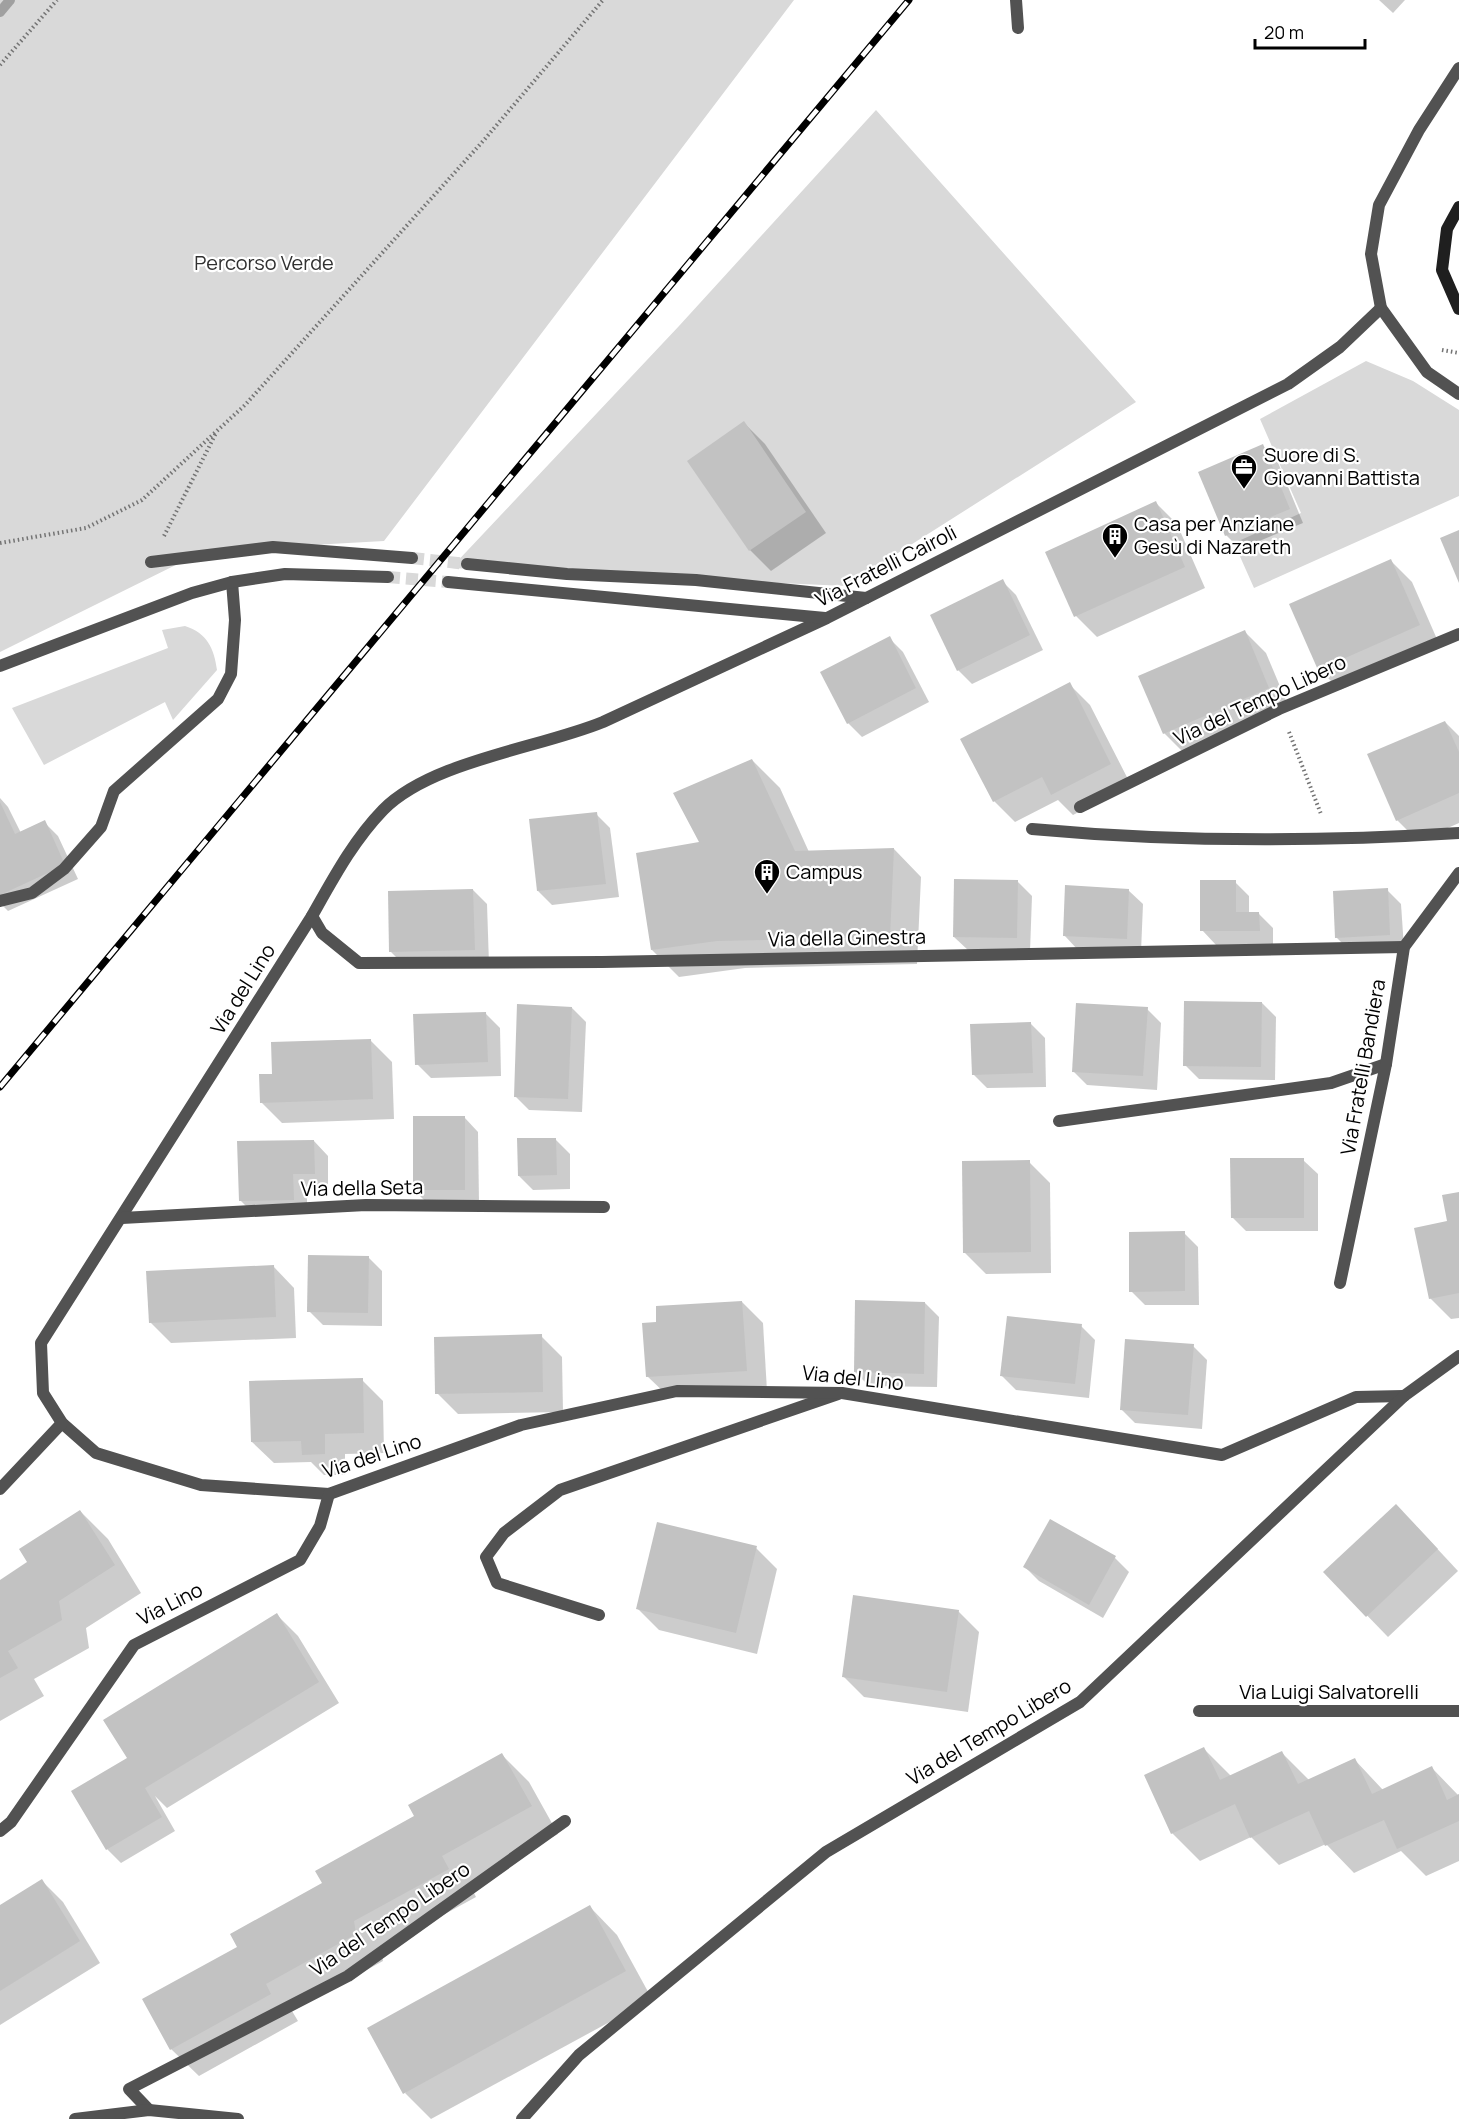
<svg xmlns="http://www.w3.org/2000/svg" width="1459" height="2119" font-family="Manrope,sans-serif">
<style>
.green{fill:#d9d9d9}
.shadow{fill:#0003}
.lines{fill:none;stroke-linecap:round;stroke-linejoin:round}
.stream{stroke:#a0a0a0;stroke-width:10}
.building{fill:#c2c2c2}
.street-tunnel{stroke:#d9d9d9;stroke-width:12;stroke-dasharray:12 6;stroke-linecap:butt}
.path{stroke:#747474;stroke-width:4;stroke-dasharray:1.5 3;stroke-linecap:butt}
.lane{stroke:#525252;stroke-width:12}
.street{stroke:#525252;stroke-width:12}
.secondary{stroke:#1f1f1f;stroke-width:12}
.rail-casing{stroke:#000;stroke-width:7}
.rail{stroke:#fff;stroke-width:4.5;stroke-dasharray:14;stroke-linecap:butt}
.labels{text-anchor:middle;stroke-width:4.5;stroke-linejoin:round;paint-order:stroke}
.park-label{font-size:20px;fill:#303030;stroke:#fff}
.poi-label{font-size:20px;fill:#000;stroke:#fff;text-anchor:start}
.street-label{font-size:20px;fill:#000;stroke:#fff}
</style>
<rect width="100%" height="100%" fill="#fff"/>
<g class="green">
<polygon points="0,0 794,0 384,541 204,551 0,652"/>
<polygon points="876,110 1136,402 846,586 451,568 679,326"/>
<polygon points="1366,361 1413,381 1459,410 1459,496 1254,588 1234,543 1301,513 1260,419"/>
<path d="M185 626C207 633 214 648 217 670L173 720 165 702 44 765 12 708 168 648 162 630Z"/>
</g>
<g class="shadow">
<polygon points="1379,0 1405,0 1393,13"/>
<polygon points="744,423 765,444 826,533 771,571 750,550"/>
<polygon points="1263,446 1277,460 1303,523 1240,549 1226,535"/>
<polygon points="1156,503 1177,524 1205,588 1097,637 1076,616 1047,553"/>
<polygon points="1391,561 1412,582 1440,646 1340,690 1319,669"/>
<polygon points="1002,581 1016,595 1043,650 972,684 958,670"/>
<polygon points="1245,632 1266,653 1290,710 1185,754 1164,733"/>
<polygon points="889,638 903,652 929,702 862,737 848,723"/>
<polygon points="1069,684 1090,705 1131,785 1073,815 1058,800 1015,822 994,801"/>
<polygon points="1445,722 1459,736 1459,823 1418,841 1397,820"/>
<polygon points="752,760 780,788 809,852 894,849 921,877 917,964 745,968 679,977 652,950 701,843"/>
<polygon points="0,798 8,807 21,833 44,822 58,836 78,879 8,911 0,903"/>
<polygon points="596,814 610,828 619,897 552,905 538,891"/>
<polygon points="1018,882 1032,896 1030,952 969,951 954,937"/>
<polygon points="1235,882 1249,896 1249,914 1259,914 1273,928 1273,944 1216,945 1202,930"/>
<polygon points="473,890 487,904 489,964 405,966 391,952"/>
<polygon points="1128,890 1143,904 1141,952 1078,950 1064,935"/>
<polygon points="1387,890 1401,904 1404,948 1350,951 1336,937"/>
<polygon points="1262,1003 1276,1017 1275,1080 1199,1079 1185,1065"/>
<polygon points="572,1008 586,1022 582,1112 529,1110 515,1096"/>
<polygon points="1147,1009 1161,1023 1157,1090 1087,1085 1073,1071"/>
<polygon points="485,1013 500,1028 501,1076 431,1078 417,1064"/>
<polygon points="1031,1024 1045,1038 1046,1087 987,1088 973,1074"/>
<polygon points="370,1040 392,1062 394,1119 282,1123 261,1102 273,1076"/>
<polygon points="464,1117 478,1132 479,1203 428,1204 414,1190"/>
<polygon points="555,1139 570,1154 570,1189 533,1190 519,1176"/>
<polygon points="314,1141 328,1156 328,1188 307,1188 307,1213 254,1214 240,1200"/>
<polygon points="1303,1160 1318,1174 1318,1231 1246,1231 1232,1217"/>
<polygon points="1029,1162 1050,1183 1051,1273 986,1274 965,1253"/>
<polygon points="1459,1193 1459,1318 1451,1319 1430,1298 1449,1222"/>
<polygon points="1184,1233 1198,1247 1199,1305 1145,1305 1131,1291"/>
<polygon points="368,1257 382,1271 382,1326 323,1325 309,1311"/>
<polygon points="273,1266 294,1288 296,1338 171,1343 150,1322"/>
<polygon points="742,1302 763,1323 767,1391 669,1397 647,1376 658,1323"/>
<polygon points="925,1303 939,1317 937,1387 869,1386 855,1372"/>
<polygon points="1081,1326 1095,1340 1089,1398 1016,1390 1002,1376"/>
<polygon points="541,1336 562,1357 563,1412 458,1414 437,1393"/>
<polygon points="1193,1346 1207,1360 1202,1429 1135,1423 1121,1409"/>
<polygon points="362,1380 383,1401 384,1453 345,1454 345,1475 324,1475 311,1462 274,1463 252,1442"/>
<polygon points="80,1511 108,1539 141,1593 86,1628 89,1648 34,1679 44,1696 0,1721 0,1581 29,1563"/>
<polygon points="1051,1521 1115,1558 1129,1572 1103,1618 1039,1581 1025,1567"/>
<polygon points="1417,1527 1458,1571 1388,1637 1325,1572"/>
<polygon points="756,1548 777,1569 757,1654 659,1630 638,1609"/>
<polygon points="958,1611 979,1632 968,1712 864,1697 843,1676"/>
<polygon points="277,1615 298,1636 339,1703 167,1808 155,1796 175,1831 121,1863 107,1849 128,1759"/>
<polygon points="1204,1749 1231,1776 1282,1753 1309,1780 1354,1759 1383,1790 1432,1768 1459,1796 1459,1861 1426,1876 1401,1851 1354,1873 1326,1844 1279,1865 1251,1837 1200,1861 1172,1833"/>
<polygon points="502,1755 529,1782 558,1834 469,1883 476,1897 381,1949 383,1961 292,2011 298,2021 199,2076 171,2049 239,1948"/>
<polygon points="42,1881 63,1902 100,1963 0,2025 0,1907"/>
<polygon points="590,1907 617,1935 652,1999 431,2119 405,2093"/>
</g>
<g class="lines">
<polyline class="stream" points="0,12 10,0"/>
</g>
<g class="building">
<polygon points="744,421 806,512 749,551 687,461"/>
<polygon points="1263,444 1290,509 1225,536 1198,472"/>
<polygon points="1156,501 1185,567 1074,617 1045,552"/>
<polygon points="1459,530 1459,583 1440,538"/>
<polygon points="1391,559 1420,625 1318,670 1289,604"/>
<polygon points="1003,579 1030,635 957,671 930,615"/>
<polygon points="1245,630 1269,688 1163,734 1138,676"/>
<polygon points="890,636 916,688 847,724 820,672"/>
<polygon points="1070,682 1111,764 1051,795 1042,777 993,802 960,739"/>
<polygon points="1445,721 1459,752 1459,793 1396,821 1367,754"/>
<polygon points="752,759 795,851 894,848 890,937 717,941 651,950 636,853 699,842 673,793"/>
<polygon points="0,802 15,834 45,820 65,865 0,895"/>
<polygon points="597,812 606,884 537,891 529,819"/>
<polygon points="954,879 1018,880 1017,938 953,937"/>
<polygon points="1200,880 1236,880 1236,912 1259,912 1260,931 1200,931"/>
<polygon points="1065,885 1129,889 1127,939 1063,936"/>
<polygon points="1388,888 1390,935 1335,938 1333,891"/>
<polygon points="473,889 475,950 389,952 388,891"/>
<polygon points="1184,1001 1262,1002 1261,1067 1183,1066"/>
<polygon points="1076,1003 1148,1007 1143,1076 1072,1072"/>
<polygon points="517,1004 572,1007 568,1099 514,1097"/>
<polygon points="486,1012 488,1062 415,1065 413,1014"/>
<polygon points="1031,1022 1033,1073 972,1075 970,1024"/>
<polygon points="371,1039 373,1099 260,1103 259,1074 272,1074 271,1042"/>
<rect x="413" y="1116" width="52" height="74"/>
<polygon points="517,1138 556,1138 557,1175 518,1176"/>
<polygon points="314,1140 315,1174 293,1174 294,1200 239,1201 237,1141"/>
<polygon points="1230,1158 1304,1158 1304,1218 1231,1218"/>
<polygon points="1030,1160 1031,1252 963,1253 962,1161"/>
<polygon points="1459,1192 1459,1293 1429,1299 1414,1228 1447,1221 1442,1195"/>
<polygon points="1185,1231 1185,1291 1129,1292 1129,1232"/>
<polygon points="308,1255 369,1256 368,1313 307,1312"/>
<polygon points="274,1265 276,1317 149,1323 146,1271"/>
<polygon points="855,1300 925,1302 924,1374 854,1372"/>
<polygon points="742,1301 747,1371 646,1377 642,1323 656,1322 656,1306"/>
<polygon points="1007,1316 1082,1324 1075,1384 1000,1376"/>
<polygon points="542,1334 543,1392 435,1394 434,1337"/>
<polygon points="1125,1339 1194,1344 1188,1415 1120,1410"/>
<polygon points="363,1378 364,1433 325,1434 325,1454 302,1455 301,1441 251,1442 249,1381"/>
<polygon points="1396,1504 1438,1549 1366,1617 1323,1572"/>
<polygon points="80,1510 115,1565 59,1601 62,1620 8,1651 18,1668 0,1678 0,1580 27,1562 19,1549"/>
<polygon points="1050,1519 1116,1556 1089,1605 1023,1567"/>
<polygon points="657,1522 757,1546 736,1633 636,1609"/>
<polygon points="853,1595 959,1610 947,1692 842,1677"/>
<polygon points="277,1613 319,1682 145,1788 162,1817 106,1850 71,1791 127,1758 103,1720"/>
<polygon points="1204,1747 1220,1780 1282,1751 1298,1784 1355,1758 1372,1794 1432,1766 1447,1800 1459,1794 1459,1821 1397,1849 1384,1820 1325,1846 1309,1811 1250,1838 1235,1804 1171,1834 1144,1775"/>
<polygon points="502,1753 532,1806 442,1856 449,1869 354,1921 356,1934 266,1984 271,1994 170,2050 142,1999 237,1947 230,1934 322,1883 315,1871 414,1816 408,1805"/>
<polygon points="42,1879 80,1941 0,1991 0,1905"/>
<polygon points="590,1905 626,1971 403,2094 367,2028"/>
</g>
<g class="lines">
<g class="street-tunnel">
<polyline points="412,558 467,564"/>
<polyline points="388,577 448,582"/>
</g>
<g class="path">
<polyline points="0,65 57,0"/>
<polyline points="1442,350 1459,353"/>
<polyline points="164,536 216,433"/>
<polyline points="0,543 86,528 142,500 245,405 484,140 603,0"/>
<polyline points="1289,732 1321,814"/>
</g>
<g class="lane">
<polyline points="1016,0 1018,28"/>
<path d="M1032 829C1173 842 1317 842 1459 833"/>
<polyline points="0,901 32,893 64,869 101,827 114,791 218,699 231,674 235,620 232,582"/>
<polyline points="599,1615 497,1583 486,1557 504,1533 560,1490 838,1394"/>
</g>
<g class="street">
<polyline points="1459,68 1419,130 1379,205 1371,254 1381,308 1427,372 1459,394"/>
<path d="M1381 308 1340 347 1288 384 827 618 603 722C540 748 431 761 383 810 353 841 333 879 312 916L41 1343 43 1393 62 1423 96 1453 201 1485 329 1494 521 1425 677 1391 842 1393 1222 1455 1356 1397 1404 1396"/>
<polyline points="151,562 273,547 412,558"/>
<polyline points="467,564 567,574 696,580 866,598"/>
<polyline points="448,582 825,618"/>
<polyline points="0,666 192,593 232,582 285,574 388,577"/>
<polyline points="1080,807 1279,709 1459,634"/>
<polyline points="312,916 322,933 359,963 602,962 1404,947"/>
<polyline points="1059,1121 1331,1083 1386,1064"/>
<polyline points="122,1218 366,1205 604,1207"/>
<polyline points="1340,1283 1386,1064 1404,947 1459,873"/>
<polyline points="0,1489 62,1423"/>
<polyline points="1199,1711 1459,1711"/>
<polyline points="0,1831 11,1822 134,1645 300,1560 320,1526 329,1494"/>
<polyline points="149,2110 129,2089 348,1976 565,1821"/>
<polyline points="75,2119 149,2110 238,2119"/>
<polyline points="522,2119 579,2055 826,1852 1080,1702 1404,1396 1459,1356"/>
</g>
<polyline class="secondary" points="1459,207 1447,229 1442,270 1459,309"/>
<g class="rail-casing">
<polyline id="rail" points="0,1087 909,0"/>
</g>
<use href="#rail" class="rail"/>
</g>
<defs>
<g id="office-pin" transform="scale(1.35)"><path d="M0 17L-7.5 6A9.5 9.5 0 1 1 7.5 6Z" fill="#000" stroke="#fff"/><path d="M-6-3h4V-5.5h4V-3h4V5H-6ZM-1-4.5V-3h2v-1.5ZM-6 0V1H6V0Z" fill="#fff"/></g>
<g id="building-pin" transform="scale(1.35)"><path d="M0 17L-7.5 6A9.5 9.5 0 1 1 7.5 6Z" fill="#000" stroke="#fff"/><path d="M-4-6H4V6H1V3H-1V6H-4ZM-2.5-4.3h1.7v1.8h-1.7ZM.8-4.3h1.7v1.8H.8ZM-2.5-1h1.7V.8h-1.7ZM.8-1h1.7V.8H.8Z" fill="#fff"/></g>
</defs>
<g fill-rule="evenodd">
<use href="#office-pin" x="1244" y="467"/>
<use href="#building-pin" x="1115" y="536"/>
<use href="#building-pin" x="767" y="872"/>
</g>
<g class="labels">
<g class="park-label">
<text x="264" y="270">Percorso Verde</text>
</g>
<g class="poi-label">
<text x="1264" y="462">Suore di S.<tspan x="1264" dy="23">Giovanni Battista</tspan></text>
<text x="1134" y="531">Casa per Anziane<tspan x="1134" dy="23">Gesù di Nazareth</tspan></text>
<text x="786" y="879">Campus</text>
</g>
<g class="street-label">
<text transform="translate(886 566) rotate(-27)" y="7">Via Fratelli Cairoli</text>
<text transform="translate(1260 700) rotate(-25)" y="7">Via del Tempo Libero</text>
<text transform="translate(847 938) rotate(-1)" y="7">Via della Ginestra</text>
<text transform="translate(243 989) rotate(-58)" y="7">Via del Lino</text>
<text transform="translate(1363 1067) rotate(-80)" y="7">Via Fratelli Bandiera</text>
<text transform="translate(362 1188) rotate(-1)" y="7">Via della Seta</text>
<text transform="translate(853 1378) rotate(6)" y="7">Via del Lino</text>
<text transform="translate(372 1456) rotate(-18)" y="7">Via del Lino</text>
<text transform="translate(170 1604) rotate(-27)" y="7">Via Lino</text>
<text x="1329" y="1699">Via Luigi Salvatorelli</text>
<text transform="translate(989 1732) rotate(-31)" y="7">Via del Tempo Libero</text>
<text transform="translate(390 1919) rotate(-34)" y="7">Via del Tempo Libero</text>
</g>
</g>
<path d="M1255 39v9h110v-9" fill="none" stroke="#000000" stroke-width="3"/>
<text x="1264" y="39" font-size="18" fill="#000000" stroke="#ffffff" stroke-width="4.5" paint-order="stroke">20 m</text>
</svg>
